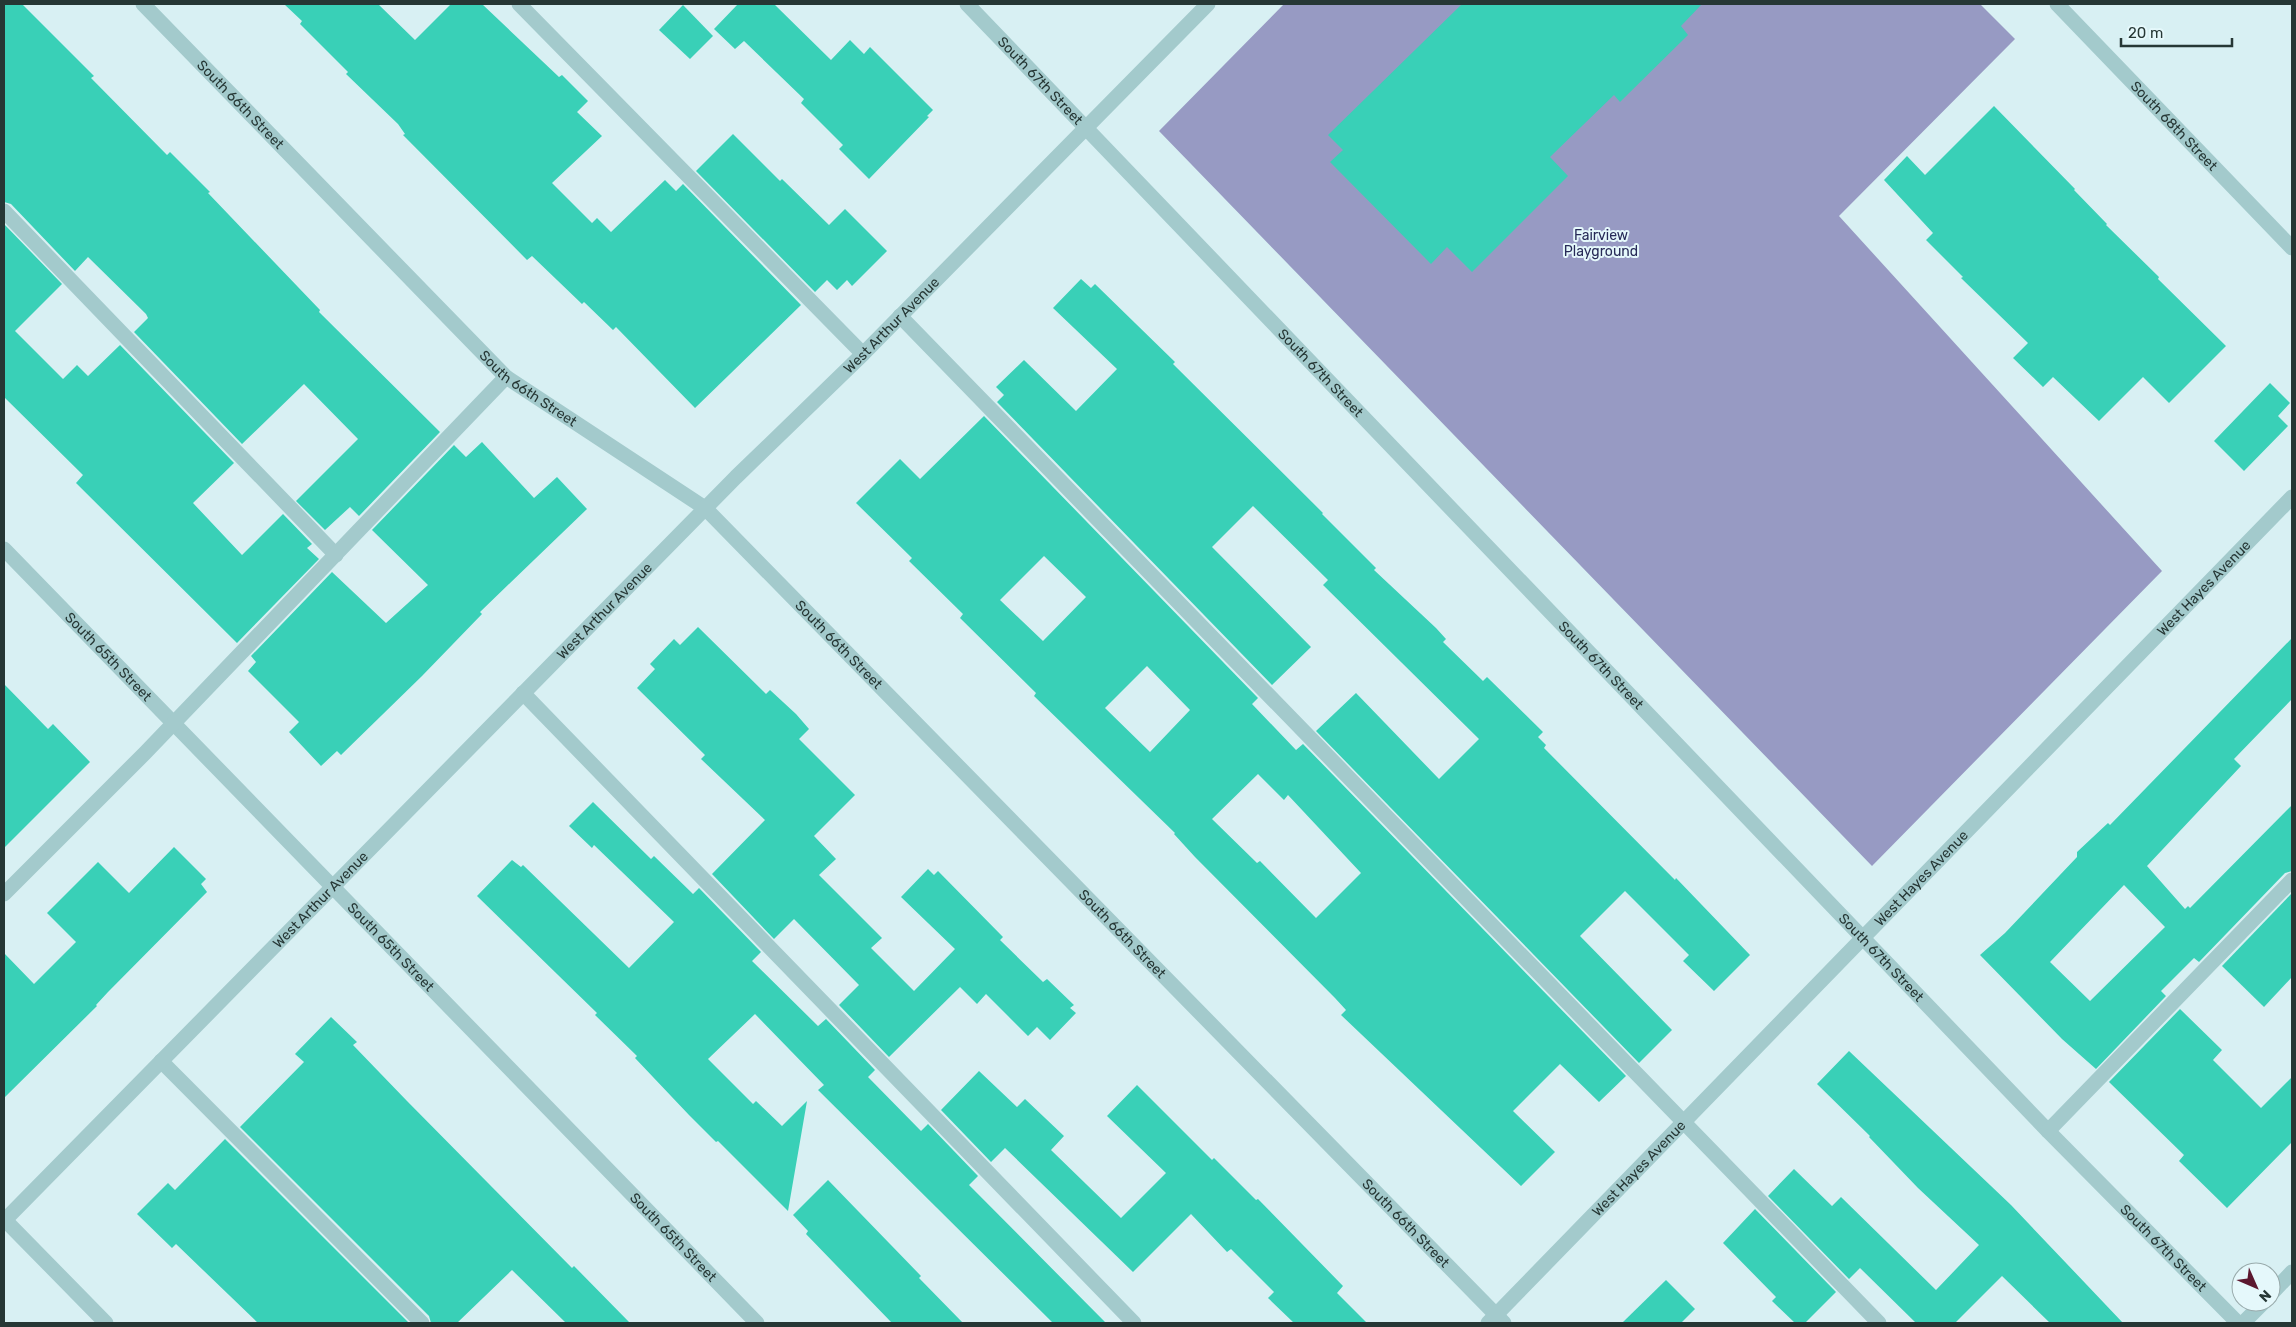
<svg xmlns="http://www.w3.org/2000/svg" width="2296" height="1327" font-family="Rubik,sans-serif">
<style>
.green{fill:#979ac3}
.building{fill:#39d0b7;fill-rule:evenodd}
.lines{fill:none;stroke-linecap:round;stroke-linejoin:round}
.minor{stroke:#a3cacc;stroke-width:15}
.labels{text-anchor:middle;stroke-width:4;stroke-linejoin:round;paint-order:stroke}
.street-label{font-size:14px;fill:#263735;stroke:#e5f8fb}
.park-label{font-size:14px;fill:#272a57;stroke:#e5f8fb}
</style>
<rect width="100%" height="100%" fill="#d8f0f3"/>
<polygon class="green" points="1284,4 1980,4 2015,39 1839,216 2162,571 1872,866 1159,131"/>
<g class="building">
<polygon points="4,4 22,4 94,76 91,78 167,155 170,152 210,192 208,193 320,310 319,312 440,432 359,516 350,507 325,530 296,501 358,439 304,384 242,444 134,332 148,318 146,314 88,257 75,271 11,204 4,202"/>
<polygon points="284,4 378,4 415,40 451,4 482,4 559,77 562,75 588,101 577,112 602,136 552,183 592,223 597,218 611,232 665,180 676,191 683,184 801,305 695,408 616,327 613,330 584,302 582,304 532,256 527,260 403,135 405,134 398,124 346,74 348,72 300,24 302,21"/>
<polygon points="738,4 774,4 831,60 850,40 864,54 870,47 933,110 927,116 929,117 869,179 839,149 843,145 801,103 804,99 744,41 735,49 714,29"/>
<polygon points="1462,4 1702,4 1681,26 1688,35 1620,102 1614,95 1550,157 1568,176 1472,272 1447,247 1431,264 1330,162 1343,150 1328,135"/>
<polygon points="683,5 713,36 690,59 659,30"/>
<polygon points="1994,106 2075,189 2074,190 2107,224 2106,225 2159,277 2158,279 2226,346 2169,403 2143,377 2099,421 2053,377 2043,387 2013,358 2028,343 1961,278 1963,277 1926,240 1933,233 1884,180 1907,156 1925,175"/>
<polygon points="733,134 780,181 782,179 829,225 845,209 887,251 852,286 847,280 837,290 827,280 815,292 696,171"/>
<polygon points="4,224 62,284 15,331 63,379 77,365 88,376 120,345 234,463 193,503 242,555 283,514 312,544 307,548 319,559 237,643 76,483 83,475 4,397"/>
<polygon points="1081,279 1091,288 1095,284 1175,362 1173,364 1323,513 1322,514 1376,568 1374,570 1436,628 1446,639 1443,642 1483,681 1487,677 1543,732 1538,737 1546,745 1544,748 1675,880 1676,878 1750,955 1714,991 1683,961 1689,955 1625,891 1580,936 1672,1030 1639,1063 1316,731 1356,693 1439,779 1479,739 1323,585 1328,580 1253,506 1212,547 1311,647 1272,685 997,402 1004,395 996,387 1024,360 1076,411 1117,369 1053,308"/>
<polygon points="2270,383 2290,403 2278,416 2288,426 2244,471 2214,441"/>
<path d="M984 416 1258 698 1252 704 1296 750 1303 744 1626 1076 1599 1102 1560 1064 1513 1111 1555 1152 1521 1186 1341 1015 1346 1010 1335 998 1195 857 1174 834 1175 833 1034 696 1036 693 960 618 963 614 909 561 912 558 856 503 900 459 920 479ZM1044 556 1086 597 1043 641 1000 600ZM1147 666 1190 710 1150 752 1105 708ZM1258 774 1284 800 1288 795 1361 873 1316 918 1260 861 1257 863 1212 819Z"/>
<polygon points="482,442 534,498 557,477 587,509 480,612 482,614 422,676 341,755 337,751 321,766 289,732 299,722 248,671 256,662 251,656 332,572 386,623 428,585 372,530 454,445 466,457"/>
<polygon points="698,627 766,694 770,690 796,714 809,729 799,739 855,795 814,836 836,859 819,875 882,938 871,948 914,991 955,949 901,897 928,869 934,875 938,871 1003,937 1000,940 1043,982 1047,979 1074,1005 1070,1008 1076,1013 1050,1040 1037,1027 1028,1036 986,994 977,1004 960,987 889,1057 839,1005 859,985 794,919 774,939 712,874 765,820 701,759 705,755 637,688 655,669 650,664 674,639 680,645"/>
<path d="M2292 638V699L2234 759 2241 766 2147 866 2185 909 2188 906 2190 908 2292 805V871L2285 873 2199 962 2194 958 2161 991 2166 996 2096 1069 2062 1039 1980 955 2005 933 2077 857V852L2108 823 2110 825ZM2124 885 2165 927 2090 1001 2050 962Z"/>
<polygon points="4,684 48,729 53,724 90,762 4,848"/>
<polygon points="593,802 651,859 654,856 693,894 699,888 761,952 752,961 818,1026 826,1019 875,1070 868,1077 921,1131 928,1124 978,1176 969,1185 1106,1323 1053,1323 818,1090 824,1085 755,1014 708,1059 753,1104 756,1101 782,1126 807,1101 788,1211 718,1141 716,1142 689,1115 635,1058 637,1056 595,1015 597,1013 477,896 512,860 521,867 523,865 629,968 674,922 594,845 592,848 569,826"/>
<polygon points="174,847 206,879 201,884 207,892 108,992 96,1005 97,1006 4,1098 4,953 34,984 76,942 47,913 98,862 129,893"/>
<polygon points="2292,893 2292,977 2264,1007 2222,966"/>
<polygon points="2180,1009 2222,1050 2213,1060 2261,1108 2292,1077 2292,1142 2227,1208 2179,1161 2184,1155 2109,1082"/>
<polygon points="331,1017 357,1042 353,1045 407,1101 572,1268 574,1266 630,1323 566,1323 512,1270 457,1323 431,1323 429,1316 240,1127 304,1062 295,1054"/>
<polygon points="1849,1051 2011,1205 2123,1323 2050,1323 2002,1276 1955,1323 1916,1323 1860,1268 1849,1279 1768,1196 1794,1169 1832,1206 1841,1197 1936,1290 1979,1245 1918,1188 1869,1137 1870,1136 1817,1084"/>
<polygon points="979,1071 1017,1107 1025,1099 1064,1136 1051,1150 1121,1218 1166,1173 1107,1116 1137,1085 1212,1160 1214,1158 1256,1200 1258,1199 1343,1286 1337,1293 1367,1323 1294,1323 1268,1298 1274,1292 1231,1249 1227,1252 1191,1214 1133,1272 1005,1148 991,1162 941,1110"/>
<polygon points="225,1139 409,1323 258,1323 176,1244 172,1248 137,1214 168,1183 175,1190"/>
<polygon points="828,1180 921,1276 919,1278 963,1323 892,1323 806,1234 808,1231 793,1215"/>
<polygon points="1755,1209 1836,1292 1805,1323 1795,1323 1772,1301 1776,1297 1723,1243"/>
<polygon points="1666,1280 1695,1309 1681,1323 1622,1323"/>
</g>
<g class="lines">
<g class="minor">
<path id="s1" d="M143 4 506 377 705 508 1504 1323"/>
<polyline points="519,4 863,354"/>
<path id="s2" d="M967 4 2048 1131 2238 1323"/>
<path id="s3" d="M2057 4 2292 248"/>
<polyline points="4,211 336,555"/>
<polyline points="900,316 1879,1323"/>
<path id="s4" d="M4 549 757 1323"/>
<polyline points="523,693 1134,1323"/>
<polyline points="4,894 145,753 506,377"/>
<polyline points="161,1061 422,1323"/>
<polyline points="2048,1131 2292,880"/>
<polyline points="4,1219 106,1323"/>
<path id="s5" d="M4 1221 736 477 863 354 1208 4"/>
<polyline points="2271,1294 2292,1272"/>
<path id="s6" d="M1488 1323 2292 497"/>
<polyline points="2243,1323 2264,1302"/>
</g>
</g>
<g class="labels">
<g class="street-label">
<text dy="5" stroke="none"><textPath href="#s2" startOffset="106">South 67th Street</textPath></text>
<text dy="5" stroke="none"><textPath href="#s1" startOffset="140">South 66th Street</textPath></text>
<text dy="5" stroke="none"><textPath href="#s3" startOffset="169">South 68th Street</textPath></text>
<text dy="5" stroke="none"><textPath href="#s5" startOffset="1261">West Arthur Avenue</textPath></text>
<text dy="5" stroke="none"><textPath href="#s2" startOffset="511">South 67th Street</textPath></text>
<text dy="5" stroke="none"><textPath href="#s1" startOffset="545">South 66th Street</textPath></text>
<text dy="5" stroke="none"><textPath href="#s6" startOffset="1026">West Hayes Avenue</textPath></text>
<text dy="5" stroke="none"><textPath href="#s5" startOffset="856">West Arthur Avenue</textPath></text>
<text dy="5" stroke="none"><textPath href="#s1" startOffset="950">South 66th Street</textPath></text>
<text dy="5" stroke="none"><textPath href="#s4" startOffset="150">South 65th Street</textPath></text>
<text dy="5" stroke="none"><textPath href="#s2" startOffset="916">South 67th Street</textPath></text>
<text dy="5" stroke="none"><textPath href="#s6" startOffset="621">West Hayes Avenue</textPath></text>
<text dy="5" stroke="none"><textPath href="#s5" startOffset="451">West Arthur Avenue</textPath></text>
<text dy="5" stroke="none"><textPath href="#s1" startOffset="1355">South 66th Street</textPath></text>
<text dy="5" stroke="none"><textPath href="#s4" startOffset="555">South 65th Street</textPath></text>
<text dy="5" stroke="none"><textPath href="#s2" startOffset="1321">South 67th Street</textPath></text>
<text dy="5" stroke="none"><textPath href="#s6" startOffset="216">West Hayes Avenue</textPath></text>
<text dy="5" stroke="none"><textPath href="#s1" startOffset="1760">South 66th Street</textPath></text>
<text dy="5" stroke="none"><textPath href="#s4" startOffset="960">South 65th Street</textPath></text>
<text dy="5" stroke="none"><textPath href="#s2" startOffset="1726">South 67th Street</textPath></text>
</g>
<g class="park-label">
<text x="1601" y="240">Fairview<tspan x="1601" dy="16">Playground</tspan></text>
</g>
</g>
<rect width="2296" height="1327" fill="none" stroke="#263735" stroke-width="10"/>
<g transform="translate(2256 1287) rotate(135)"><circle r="24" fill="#e5f8fb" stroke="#99abac"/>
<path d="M0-4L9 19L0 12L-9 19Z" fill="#5c182f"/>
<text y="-8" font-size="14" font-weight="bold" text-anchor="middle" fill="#263735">N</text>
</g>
<path d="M2121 38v8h111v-8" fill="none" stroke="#263735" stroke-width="2.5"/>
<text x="2128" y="38" font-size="15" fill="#263735" stroke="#e5f8fb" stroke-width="4" paint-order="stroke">20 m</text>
</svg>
